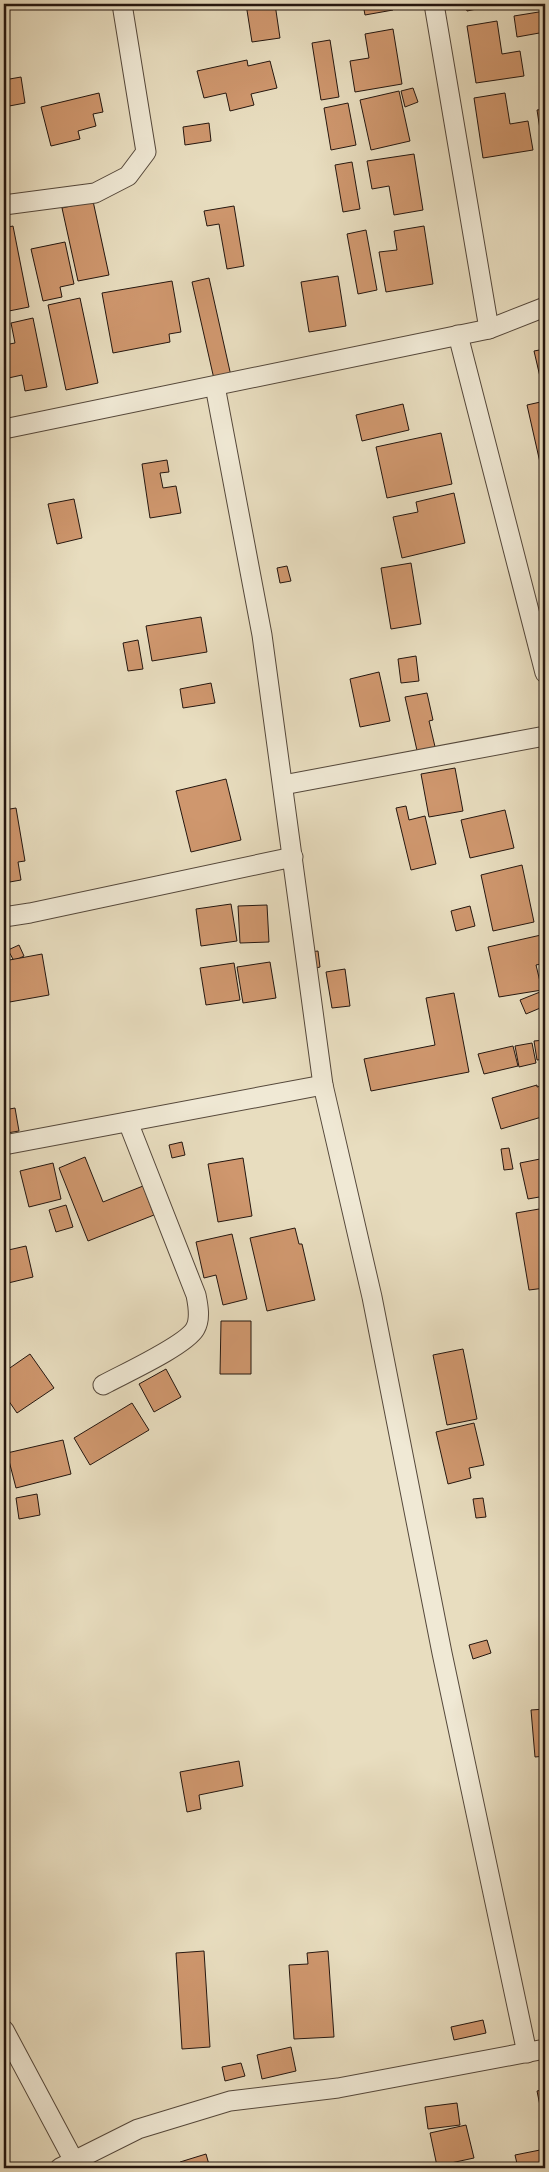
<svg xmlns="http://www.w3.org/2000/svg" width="549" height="2172" font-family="'IM FELL Great Primer',serif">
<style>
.building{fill:#cf976e;stroke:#24160f}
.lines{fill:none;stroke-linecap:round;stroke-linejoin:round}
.street-casing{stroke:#55483b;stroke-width:21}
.street{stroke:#f0e9d5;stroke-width:19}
</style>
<rect width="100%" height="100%" fill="#e8ddbf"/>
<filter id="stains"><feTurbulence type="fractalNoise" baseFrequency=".004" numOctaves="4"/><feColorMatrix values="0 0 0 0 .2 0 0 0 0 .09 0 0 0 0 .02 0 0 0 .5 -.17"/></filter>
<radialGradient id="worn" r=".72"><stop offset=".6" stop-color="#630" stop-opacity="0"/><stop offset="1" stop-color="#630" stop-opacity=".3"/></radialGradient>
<g class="building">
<polygon points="246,4 275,4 280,38 252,42"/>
<polygon points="363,4 392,4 393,10 365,15"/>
<polygon points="465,4 500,4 467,11"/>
<polygon points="545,11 545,32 517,37 514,16"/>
<polygon points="497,21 502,54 520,51 524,76 476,83 467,26"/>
<polygon points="393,29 402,84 355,92 350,61 369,58 365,34"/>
<polygon points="330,40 339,97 321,100 312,43"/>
<polygon points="4,43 8,65 4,66"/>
<polygon points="247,60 248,66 270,61 277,88 251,94 254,105 230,111 226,93 204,98 197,71"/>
<polygon points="21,77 25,103 4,107 4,80"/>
<polygon points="413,88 418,102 405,107 401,91"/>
<polygon points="399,91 410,141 371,150 360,100"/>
<polygon points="99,93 103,112 93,114 96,126 78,131 80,139 51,146 41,107"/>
<polygon points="505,93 510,124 528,121 533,150 483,158 474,98"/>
<polygon points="348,103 356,145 331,150 324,108"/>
<polygon points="545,109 545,142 542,142 537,110"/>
<polygon points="209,123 211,141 185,145 183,127"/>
<polygon points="414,154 423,210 394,215 389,186 372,189 367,161"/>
<polygon points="352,162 360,209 343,212 335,165"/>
<polygon points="93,201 109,275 78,281 62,208"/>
<polygon points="234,206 244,266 227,269 219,224 207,226 204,211"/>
<polygon points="13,226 29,307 4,312 4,228"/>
<polygon points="424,226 433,284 386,292 379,252 397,250 394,231"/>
<polygon points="366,230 377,290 358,294 347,234"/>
<polygon points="65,242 74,284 60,287 62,297 43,301 31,249"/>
<polygon points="338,276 346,326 309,332 301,282"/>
<polygon points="209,278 231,376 214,379 192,282"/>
<polygon points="172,281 181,332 169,334 170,342 113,353 102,293"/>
<polygon points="80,298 98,383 66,390 48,305"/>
<polygon points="33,318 47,387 25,391 22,375 4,379 4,345 15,343 11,323"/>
<polygon points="545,349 545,394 544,394 534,351"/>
<polygon points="545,401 545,466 541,467 527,405"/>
<polygon points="403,404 409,430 362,441 356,415"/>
<polygon points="441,433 452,484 387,498 376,447"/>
<polygon points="167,460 169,472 160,473 163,488 176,486 181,513 150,518 142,464"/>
<polygon points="454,493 465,543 402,558 393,517 418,512 416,502"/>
<polygon points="74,499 82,538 57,544 48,504"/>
<polygon points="411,563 421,624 391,629 381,568"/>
<polygon points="287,566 291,581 280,583 277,568"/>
<polygon points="201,617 207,652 152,661 146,626"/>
<polygon points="138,640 143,669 128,671 123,643"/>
<polygon points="416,656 419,681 401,683 398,659"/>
<polygon points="379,672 390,721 360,727 350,679"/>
<polygon points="211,683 215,703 183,708 180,689"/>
<polygon points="427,693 433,720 429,721 436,751 418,755 405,697"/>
<polygon points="455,768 463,811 429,817 421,774"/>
<polygon points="226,779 241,840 191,852 176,791"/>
<polygon points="406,806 409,820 425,816 436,864 411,870 396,808"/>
<polygon points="16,808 25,861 18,862 21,880 4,883 4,810"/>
<polygon points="505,810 514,848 470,858 461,820"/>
<polygon points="542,837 545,837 545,859"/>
<polygon points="522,865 534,922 493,931 481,875"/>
<polygon points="231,904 237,941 201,946 196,909"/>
<polygon points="267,905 269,942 240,943 238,906"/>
<polygon points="470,906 475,926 456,931 451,911"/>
<polygon points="541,935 545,963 536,965 542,990 499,997 488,947"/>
<polygon points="19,945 24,956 14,961 8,950"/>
<polygon points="318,951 320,967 312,969 309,952"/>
<polygon points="42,954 49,995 4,1003 4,961"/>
<polygon points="270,962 276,998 243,1003 237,967"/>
<polygon points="234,963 240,1000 206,1005 200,968"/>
<polygon points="345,969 350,1006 332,1008 326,972"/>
<polygon points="545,990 545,1006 526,1014 520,1000"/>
<polygon points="454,993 469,1072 371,1091 364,1059 435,1045 426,998"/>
<polygon points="545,1040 545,1059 537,1060 534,1041"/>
<polygon points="532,1043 536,1063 519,1067 515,1046"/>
<polygon points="513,1046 518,1066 484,1074 478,1054"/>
<polygon points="537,1085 537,1087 545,1085 545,1116 501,1129 492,1098"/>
<polygon points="15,1108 19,1131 7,1133 4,1110"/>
<polygon points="182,1142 185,1155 172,1158 169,1145"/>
<polygon points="509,1148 513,1169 504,1170 501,1149"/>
<polygon points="85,1157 103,1202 143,1186 154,1215 88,1241 59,1168"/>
<polygon points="243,1158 252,1216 218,1222 208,1164"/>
<polygon points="545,1158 545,1196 528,1199 520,1163"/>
<polygon points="53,1163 61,1199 29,1207 20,1171"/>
<polygon points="66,1205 73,1227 56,1232 49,1210"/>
<polygon points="545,1208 545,1288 529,1290 516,1213"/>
<polygon points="295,1228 299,1244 302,1244 315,1300 267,1311 250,1238"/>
<polygon points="232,1234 247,1299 223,1305 216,1275 204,1278 196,1242"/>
<polygon points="26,1246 33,1277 4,1284 4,1251"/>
<polygon points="221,1321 251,1321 251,1374 220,1374"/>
<polygon points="463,1349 477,1419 447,1425 433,1355"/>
<polygon points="30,1354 54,1388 17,1413 4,1394 4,1372"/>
<polygon points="166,1369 181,1397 154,1412 139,1384"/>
<polygon points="132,1403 149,1430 90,1465 74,1438"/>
<polygon points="474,1423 484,1465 469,1468 471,1478 448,1484 436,1432"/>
<polygon points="63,1440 71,1474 16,1488 7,1453"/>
<polygon points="37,1494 40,1515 19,1519 16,1498"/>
<polygon points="483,1498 486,1517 476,1518 473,1499"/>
<polygon points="487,1640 491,1653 473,1659 469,1645"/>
<polygon points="545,1709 545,1756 535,1757 531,1710"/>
<polygon points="239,1761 243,1786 199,1795 201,1809 187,1812 180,1772"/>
<polygon points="204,1951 210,2047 182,2049 176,1953"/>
<polygon points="328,1951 334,2037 294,2039 289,1965 308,1964 307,1953"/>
<polygon points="483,2020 486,2033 454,2040 451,2027"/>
<polygon points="291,2047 296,2071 262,2079 257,2055"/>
<polygon points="241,2063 245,2076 225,2081 222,2067"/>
<polygon points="545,2089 545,2125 544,2125 537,2091"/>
<polygon points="457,2103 460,2125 428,2129 425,2107"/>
<polygon points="466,2125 474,2158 437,2166 430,2133"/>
<polygon points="545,2149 545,2168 518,2168 515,2155"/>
<polygon points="206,2154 210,2168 182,2168 180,2162"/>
<polygon points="513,2163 514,2168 489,2168"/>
<polygon points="474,2164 474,2168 450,2168"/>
</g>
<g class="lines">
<g class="street-casing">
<g id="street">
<polyline points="434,4 489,329"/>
<polyline points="4,205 95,193 128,176 146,152 122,4"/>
<polyline points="458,335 545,673"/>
<polyline points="215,386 262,635 323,1085 372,1297 442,1653 527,2053"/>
<polyline points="4,429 489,329 545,307"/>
<polyline points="283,785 545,736"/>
<polyline points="4,917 30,913 293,857"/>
<polyline points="4,1145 323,1085"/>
<path d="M103 1385C123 1374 185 1346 195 1329 201 1319 198 1305 196 1295L128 1122"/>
<polyline points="4,2030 74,2161"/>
<polyline points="60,2168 138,2129 230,2101 338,2088 545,2049"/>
</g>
</g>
<use href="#street" class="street"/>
</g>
<rect width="549" height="2172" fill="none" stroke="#e8ddbf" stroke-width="20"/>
<rect x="5" y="5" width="539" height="2162" fill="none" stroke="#24160f" stroke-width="2.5"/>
<rect x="10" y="10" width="529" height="2152" fill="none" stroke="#24160f"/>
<rect width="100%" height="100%" filter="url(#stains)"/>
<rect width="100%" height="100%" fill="url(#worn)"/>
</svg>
